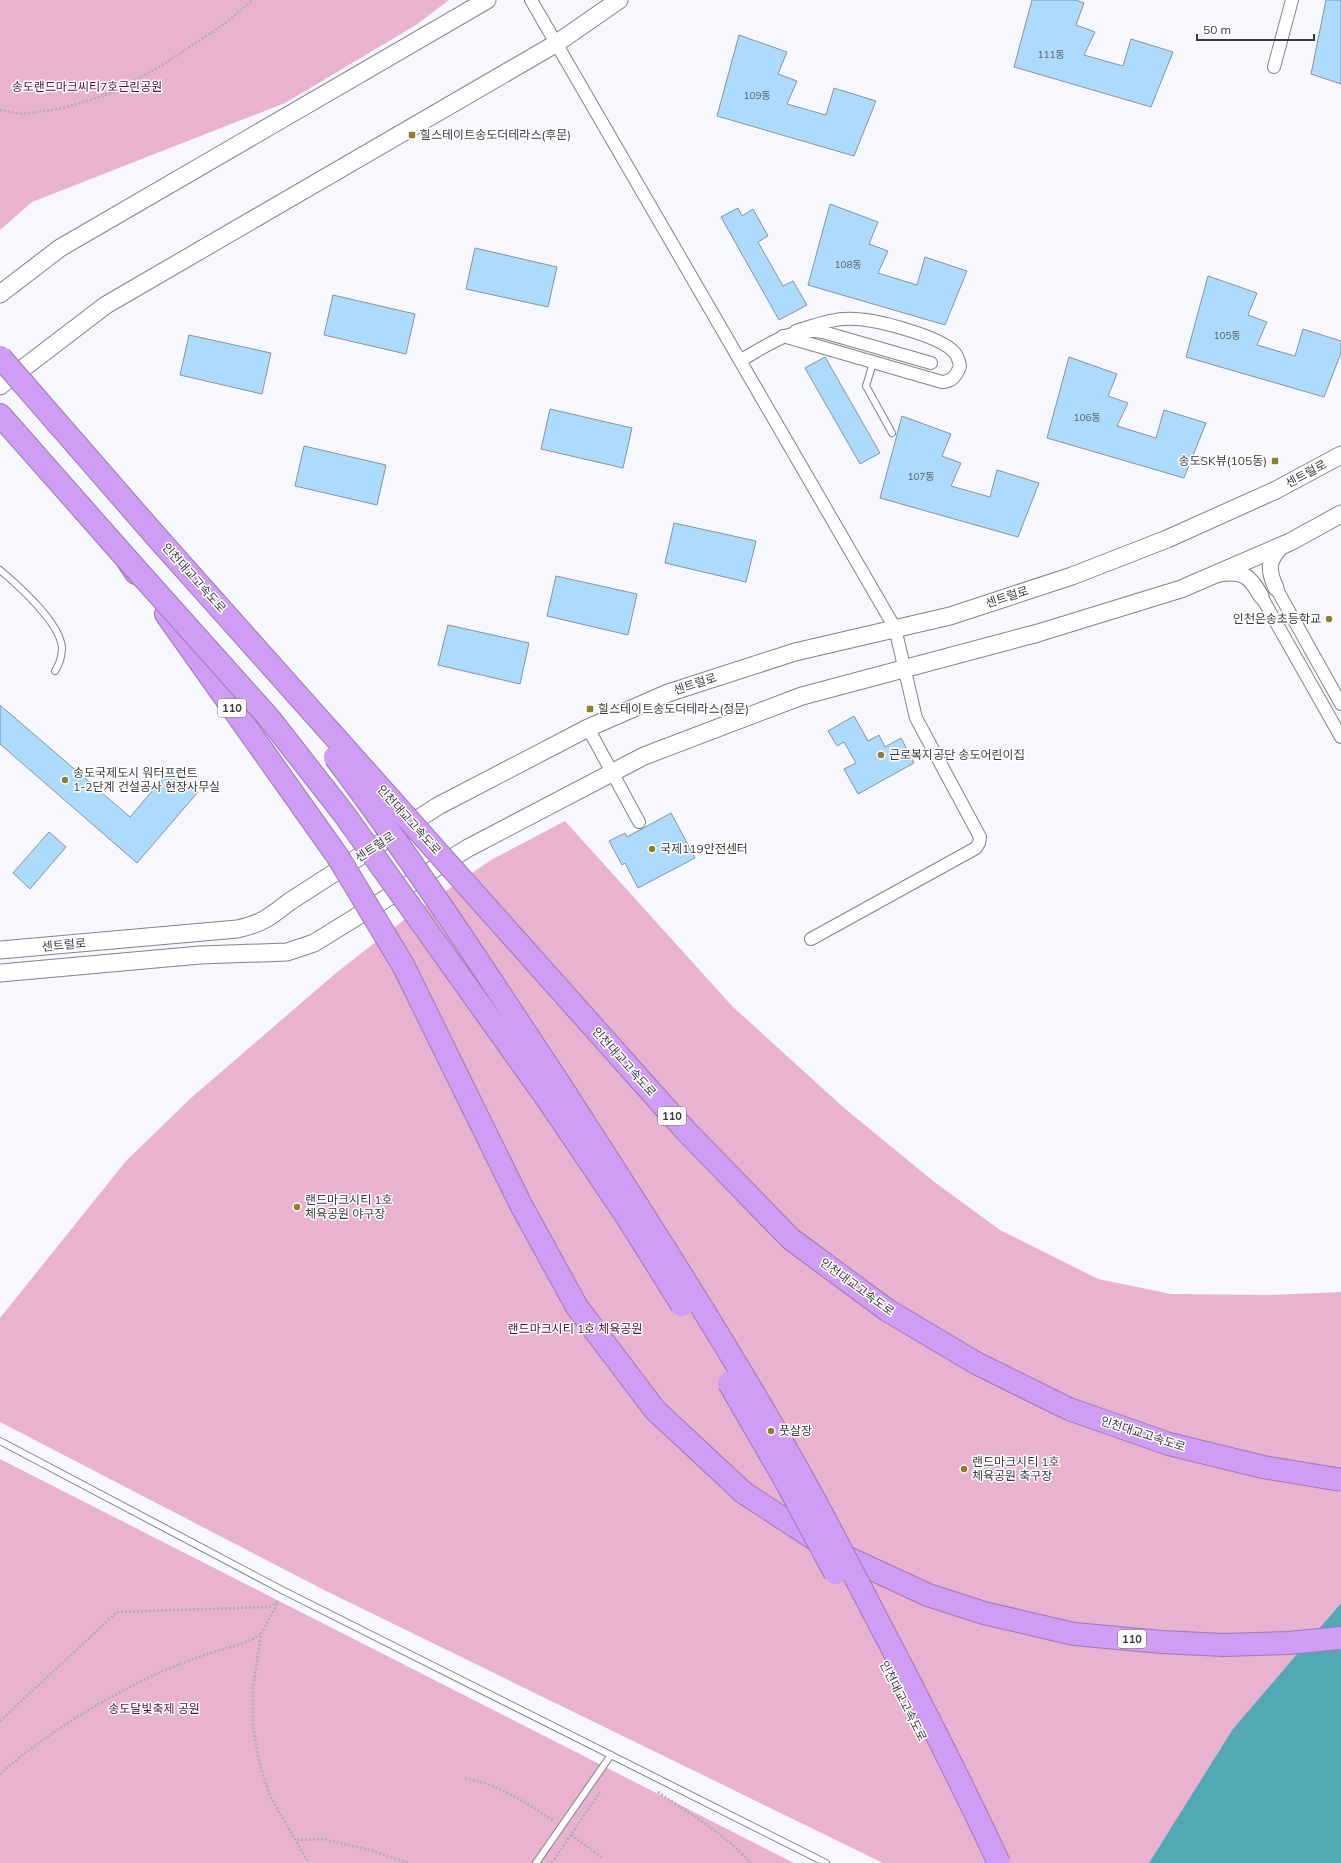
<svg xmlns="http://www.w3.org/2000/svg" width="1341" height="1863" font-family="Mulish,'Noto Sans KR',sans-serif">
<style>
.green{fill:#e8b2d0}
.water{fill:#52a8b3}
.building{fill:#addbfd;stroke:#8a9298}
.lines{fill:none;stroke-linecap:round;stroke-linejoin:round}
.service-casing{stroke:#81838b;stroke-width:8}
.minor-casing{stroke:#81838b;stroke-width:14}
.tertiary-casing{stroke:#81838b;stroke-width:17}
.secondary-casing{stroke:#81838b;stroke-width:19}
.motorway-casing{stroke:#9a7ab4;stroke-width:24}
.path{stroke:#adaeb3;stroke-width:2.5;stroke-dasharray:2 2;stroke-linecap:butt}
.service{stroke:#fff;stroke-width:6}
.minor{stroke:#fff;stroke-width:12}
.tertiary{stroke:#fff;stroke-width:15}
.secondary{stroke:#fff;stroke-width:17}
.motorway{stroke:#cf9df4;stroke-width:22}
.motorway-bridge-casing{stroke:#9a7ab4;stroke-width:24;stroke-linecap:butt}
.motorway-bridge{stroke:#cf9df4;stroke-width:22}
.poi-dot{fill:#898027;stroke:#fff;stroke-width:1.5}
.labels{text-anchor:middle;stroke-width:3;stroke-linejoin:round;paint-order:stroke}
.number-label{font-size:10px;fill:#56626e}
.shield{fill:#fff;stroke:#747578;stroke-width:1}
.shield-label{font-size:11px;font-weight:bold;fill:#393a3e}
.park-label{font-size:12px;fill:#550e3e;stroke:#fff}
.poi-label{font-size:12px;fill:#393a3e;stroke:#fff;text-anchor:start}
.street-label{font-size:12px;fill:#393a3e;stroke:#fff}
</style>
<rect width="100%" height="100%" fill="#f6f8fd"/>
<g class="green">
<polygon points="0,0 449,0 416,25 285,103 32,202 0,230"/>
<polygon points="565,821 732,1006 843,1107 933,1181 1000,1230 1098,1279 1171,1294 1270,1295 1341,1292 1341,1603 1330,1615 1161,1844 1149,1863 883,1863 326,1591 0,1422 0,1318 126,1161 191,1098 336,973 409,916 491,860"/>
<polygon points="0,1459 794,1863 0,1863"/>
</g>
<polygon class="water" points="1341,1603 1341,1863 1149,1863 1233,1729"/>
<g class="building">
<polygon points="1032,0 1076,0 1084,3 1076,25 1095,32 1084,55 1123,66 1131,39 1173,52 1151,107 1014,67"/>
<polygon points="1326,0 1341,0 1341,84 1311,74"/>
<polygon points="739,35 787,52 778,74 797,81 787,104 826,115 834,88 876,101 854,156 717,116"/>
<polygon points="830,204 878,222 869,244 888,251 878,273 917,285 925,257 967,271 945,325 808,285"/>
<polygon points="738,208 742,216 753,209 768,236 758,242 783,286 793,281 807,305 779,320 721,217"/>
<polygon points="475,248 557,267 548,307 466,289"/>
<polygon points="1208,276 1257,293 1248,315 1267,322 1257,345 1295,356 1303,329 1341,341 1341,353 1324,397 1186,357"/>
<polygon points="333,295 415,314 406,354 324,335"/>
<polygon points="189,335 271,353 262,394 180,375"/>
<polygon points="825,357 880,453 860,464 805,368"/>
<polygon points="1069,357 1117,374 1108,396 1128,403 1117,426 1156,438 1164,410 1206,423 1184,478 1047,438"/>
<polygon points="550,409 632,428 623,468 541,449"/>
<polygon points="902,416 951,434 942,456 961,463 951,486 990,497 997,470 1039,483 1018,537 880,498"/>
<polygon points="304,446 386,465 377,505 295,486"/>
<polygon points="674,523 756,541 746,582 665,563"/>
<polygon points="556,576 637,594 628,635 547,616"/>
<polygon points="448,625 529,643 520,684 438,665"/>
<polygon points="0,705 130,817 171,769 198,792 137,863 0,744"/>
<polygon points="854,716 868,741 879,735 885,747 901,738 914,763 858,794 844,769 856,763 844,742 837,746 828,731"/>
<polygon points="671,813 695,858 638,888 625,863 622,865 609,841 625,833 627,837"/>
<polygon points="49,832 66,847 30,889 13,873"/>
</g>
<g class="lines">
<g class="service-casing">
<g id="service">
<polyline points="873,363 866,386 892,433"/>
<path d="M0 570C19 586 59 622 62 647 62 655 59 665 55 671"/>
<polyline points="0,1441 284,1591 826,1863"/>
<polyline points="536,1863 611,1755"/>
</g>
</g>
<g class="minor-casing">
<g id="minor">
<polyline points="531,0 895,628 916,718 980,837 979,843 976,848 811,939"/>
<polyline points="1274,67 1292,0"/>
<path d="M783 336 942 382C952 382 957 375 960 366 959 361 957 355 954 352 940 336 877 320 856 319 835 317 815 325 796 331"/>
<path d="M741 360C767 346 791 326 823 332L931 363"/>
<polyline points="1276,588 1341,704"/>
<polyline points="1261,596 1341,737"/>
<polyline points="588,728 639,822"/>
</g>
</g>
<g class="tertiary-casing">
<g id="tertiary">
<path d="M1219 574C1243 570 1250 576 1261 596"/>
<path d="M1276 588C1267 569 1268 560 1283 545"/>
</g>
</g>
<g class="secondary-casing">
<g id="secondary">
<polyline points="0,294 60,248 487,0"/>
<polyline points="0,386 106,305 557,43 619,0"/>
<path d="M0 950 237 929C261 924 270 917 289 902L438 806 588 728 668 693 795 652 950 616 1072 576 1167 539 1276 490 1341 455"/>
<polyline points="0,973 200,955 287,952 314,943 468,848 644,756 802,696 1038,633 1181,589 1290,542 1341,514"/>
</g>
</g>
<g class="motorway-casing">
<g id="motorway">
<polyline points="0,415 126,558 136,573"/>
<polyline points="166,614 338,857"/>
<polyline points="744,1493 833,1551 928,1595 984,1613 1074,1634 1162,1642 1224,1645 1288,1643 1341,1638"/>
</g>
</g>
<g class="path">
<polyline points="0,110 22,114 64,108 114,92 164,64 224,24 253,0"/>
<polyline points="277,1604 261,1634 253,1688 253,1727 259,1762 270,1796 309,1863"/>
<polyline points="0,1721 117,1612 269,1607 278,1601"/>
<path d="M0 1774C44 1735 101 1700 154 1675 172 1667 192 1659 211 1653 227 1647 249 1644 262 1633"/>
<path d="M465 1778C472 1781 480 1781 487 1784 511 1793 532 1806 553 1821"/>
<path d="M658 1792C690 1814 725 1834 751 1863"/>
<polyline points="571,1835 603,1858"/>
<polyline points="297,1840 324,1839 373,1851 409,1863"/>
<polyline points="552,1863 600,1792"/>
</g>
<use href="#service" class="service"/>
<use href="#minor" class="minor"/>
<use href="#tertiary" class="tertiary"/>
<use href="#secondary" class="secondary"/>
<use href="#motorway" class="motorway"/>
<g class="motorway-bridge-casing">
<g id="motorway-bridge">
<polyline points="0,357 154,534 686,1131 791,1239 887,1310 976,1363 1069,1409 1169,1444 1263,1467 1341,1480"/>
<polyline points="126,558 269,718 344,814 550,1103 627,1217 682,1305"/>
<path d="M335 757C417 866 491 980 566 1094 646 1218 726 1342 798 1470 830 1527 859 1585 889 1642 927 1715 964 1788 999 1863"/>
<polyline points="338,857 403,965 521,1205 577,1307 655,1410 744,1493"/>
<polyline points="729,1383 784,1478 835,1573"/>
</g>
</g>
<use href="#motorway-bridge" class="motorway-bridge"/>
</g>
<g class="poi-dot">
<rect x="408" y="131" width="8" height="8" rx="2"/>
<rect x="1271" y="457" width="8" height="8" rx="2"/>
<circle cx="1329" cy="619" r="4"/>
<rect x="586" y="705" width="8" height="8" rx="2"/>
<circle cx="881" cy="755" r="4"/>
<circle cx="65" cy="780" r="4"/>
<circle cx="652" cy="849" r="4"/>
<circle cx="297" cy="1207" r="4"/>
<circle cx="771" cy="1431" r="4"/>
<circle cx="964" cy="1469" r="4"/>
</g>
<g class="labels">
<g class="number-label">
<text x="1051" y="58">111동</text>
<text x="757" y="99">109동</text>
<text x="848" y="268">108동</text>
<text x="1227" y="339">105동</text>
<text x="1087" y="421">106동</text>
<text x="921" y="480">107동</text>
</g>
<g class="shield">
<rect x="218" y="699" width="28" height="18" rx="3"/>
<rect x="658" y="1107" width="28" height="18" rx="3"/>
<rect x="1118" y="1630" width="28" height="18" rx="3"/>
</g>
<g class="shield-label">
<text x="232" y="712">110</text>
<text x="672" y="1120">110</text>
<text x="1132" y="1643">110</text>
</g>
<g class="park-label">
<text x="87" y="91">송도랜드마크씨티7호근린공원</text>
<text x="575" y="1333">랜드마크시티 1호 체육공원</text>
<text x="154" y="1713">송도달빛축제 공원</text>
</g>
<g class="poi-label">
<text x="420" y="139">힐스테이트송도더테라스(후문)</text>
<text x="1267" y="465" text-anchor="end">송도SK뷰(105동)</text>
<text x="1321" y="623" text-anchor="end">인천은송초등학교</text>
<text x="598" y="713">힐스테이트송도더테라스(정문)</text>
<text x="889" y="759">근로복지공단 송도어린이집</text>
<text x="73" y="777">송도국제도시 워터프런트<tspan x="73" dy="14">1-2단계 건설공사 현장사무실</tspan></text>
<text x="660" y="853">국제119안전센터</text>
<text x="305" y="1204">랜드마크시티 1호<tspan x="305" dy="14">체육공원 야구장</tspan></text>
<text x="779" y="1435">풋살장</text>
<text x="972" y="1466">랜드마크시티 1호<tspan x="972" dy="14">체육공원 축구장</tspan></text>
</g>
<g class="street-label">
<text transform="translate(1306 474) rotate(-28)" y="4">센트럴로</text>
<text transform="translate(194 578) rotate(48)" y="4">인천대교고속도로</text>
<text transform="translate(1007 597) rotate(-18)" y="4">센트럴로</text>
<text transform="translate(695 684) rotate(-18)" y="4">센트럴로</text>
<text transform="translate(409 820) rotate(48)" y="4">인천대교고속도로</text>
<text transform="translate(375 847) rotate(-33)" y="4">센트럴로</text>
<text transform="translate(64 945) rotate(-5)" y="4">센트럴로</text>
<text transform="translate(624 1062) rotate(48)" y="4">인천대교고속도로</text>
<text transform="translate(857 1287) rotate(36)" y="4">인천대교고속도로</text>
<text transform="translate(1143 1434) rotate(18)" y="4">인천대교고속도로</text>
<text transform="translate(903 1701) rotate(63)" y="4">인천대교고속도로</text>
</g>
</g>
<path d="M1197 34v6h117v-6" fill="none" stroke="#393a3e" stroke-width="2"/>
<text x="1203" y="34" font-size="12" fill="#393a3e" stroke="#ffffff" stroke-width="3" paint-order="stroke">50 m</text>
</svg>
